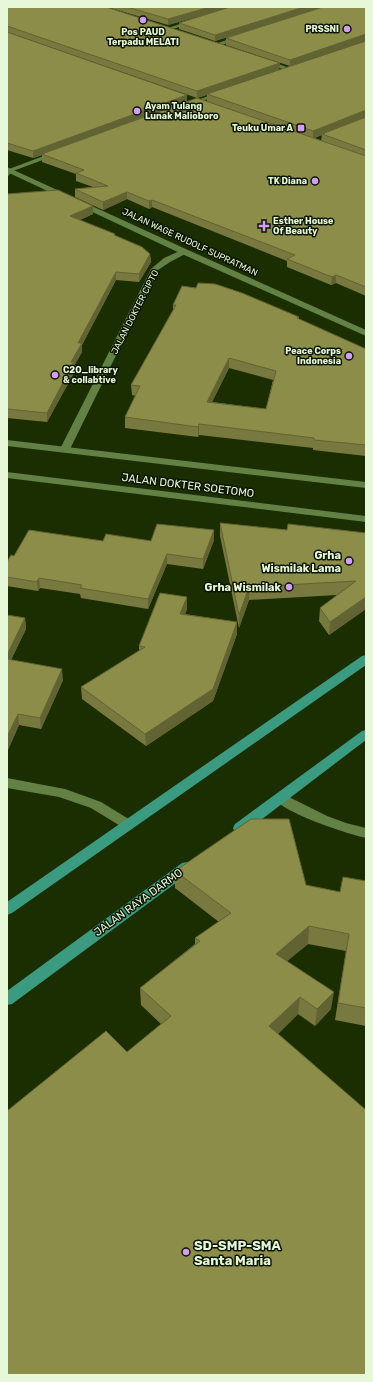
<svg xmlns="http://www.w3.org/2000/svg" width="373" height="1382" font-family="Rubik,sans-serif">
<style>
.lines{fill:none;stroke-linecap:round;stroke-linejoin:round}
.minor{fill:#638045;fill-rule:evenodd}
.tertiary{fill:#638045;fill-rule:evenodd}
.secondary{fill:#638045;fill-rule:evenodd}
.primary{fill:#3a9b80;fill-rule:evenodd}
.wall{fill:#78793e;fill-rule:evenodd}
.shaded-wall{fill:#626332}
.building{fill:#8c8d48;stroke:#626332;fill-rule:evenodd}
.poi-dot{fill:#d49cfc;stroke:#0a1400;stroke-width:1.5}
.labels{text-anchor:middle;stroke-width:3;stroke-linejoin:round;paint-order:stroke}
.far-poi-label{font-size:9px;font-weight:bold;fill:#e7f8d8;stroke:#0a1400;text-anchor:end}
.far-street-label{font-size:9px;fill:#e7f8d8;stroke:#0a1400}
.street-label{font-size:11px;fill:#e7f8d8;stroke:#0a1400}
.poi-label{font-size:11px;font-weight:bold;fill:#e7f8d8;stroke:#0a1400;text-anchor:end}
.near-poi-label{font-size:13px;font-weight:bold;fill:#e7f8d8;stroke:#0a1400;text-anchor:start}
</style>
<rect width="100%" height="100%" fill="#1b2e01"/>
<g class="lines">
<g class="minor">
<polygon points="192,20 197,21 170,30 165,29"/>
<polygon points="241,35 243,36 243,38 215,47 212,45"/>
<polygon points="265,59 292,69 293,70 288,71 263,62 262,61"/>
<polygon points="220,92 225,93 188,106 183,105"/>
<polygon points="57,151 59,152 59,154 13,171 7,177 9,169"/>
<polygon points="182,250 185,250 189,252 170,262 158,270 70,449 65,452 62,451 60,449 151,269 164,258"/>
<polygon points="7,778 65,789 101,802 132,821 134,825 132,829 127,830 91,808 59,797 7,788"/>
</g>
<g class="tertiary">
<polygon points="7,167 188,250 366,330 366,336 182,254 7,172"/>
<path d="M281 793 327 816 346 823 366 828V838C348 834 283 813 274 798L276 795Z"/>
</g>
<g class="secondary">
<polygon points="7,440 366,482 366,488 7,446"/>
<polygon points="7,472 366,516 366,522 7,478"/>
</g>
<g class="primary">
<polygon points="366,655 366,665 12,913 7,915 7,902 362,656"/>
<polygon points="366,730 366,740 245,832 240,833 235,832 233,828 235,824 362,731"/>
<polygon points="187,862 192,863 194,867 192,871 12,1004 7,1005 7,991 182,863"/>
</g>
</g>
<g class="wall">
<path d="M7 7H366V41L290 66 226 45V38L277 22 215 41 179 29V23L203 15 168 25 107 7 279 70 366 41V296L336 283 331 285 287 267V261L152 207 149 209 127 199 103 210 75 197V189L93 187 76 181V174L42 162V155L33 158 7 150V32L187 101 207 102V95L197 98 7 32ZM322 135 321 141 314 138Z"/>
<polygon points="7,194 93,206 93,214 80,220 115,236 150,254 151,262 139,282 116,280 82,345 82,352 74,366 75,371 47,422 7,418"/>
<path d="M173 305 299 317V319L366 349V456L313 450V448L199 435 198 437 125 428V417L136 396 132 395 131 385 173 311ZM229 368 273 380 266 409 212 402Z"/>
<polygon points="220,523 287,530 366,533 366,609 329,635 319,621 320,608 337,595 249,600 239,628 220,536"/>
<polygon points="214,530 214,540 203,569 167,564 148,609 81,598 80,594 40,588 38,591 7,586 7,562 103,541 151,541"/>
<polygon points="187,609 185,614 237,622 237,634 213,701 146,746 82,699 81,687 139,651 139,646"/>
<polygon points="7,615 25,618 26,629 11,660 63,680 41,729 19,725 7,752"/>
<polygon points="175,871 306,885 340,892 366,881 366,1026 335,1020 346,951 308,944 287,961 331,1009 315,1026 298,1014 278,1034 127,1052 161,1024 141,1005 140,988 195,944 195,938 219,922 175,888"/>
</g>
<g class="shaded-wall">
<polygon points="210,7 232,7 168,25 168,19"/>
<polygon points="304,7 324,7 215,41 215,35"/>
<polygon points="366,34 366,41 290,66 290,60"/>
<polygon points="280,63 279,70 197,98 197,91"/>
<polygon points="187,95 187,102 42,154 42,155 33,158 33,151"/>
<polygon points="366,110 366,117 322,134 322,135 313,139 313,131"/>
<polygon points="127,192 127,199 103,210 103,202"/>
<polygon points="152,200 152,207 149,209 149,201"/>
<polygon points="93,206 93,214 70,224 70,216"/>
<polygon points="150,254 151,262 139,282 139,274"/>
<polygon points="116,272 116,280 82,345 82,352 74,366 75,371 47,422 47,413 71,362 78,343"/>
<polygon points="336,275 336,283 331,285 332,277"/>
<polygon points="229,358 229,368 207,412 207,402"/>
<polygon points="199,424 199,435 198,437 198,427"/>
<polygon points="214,530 214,540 203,569 203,559"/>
<polygon points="167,554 167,564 148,609 148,599"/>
<polygon points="39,578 40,588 38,591 37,582"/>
<polygon points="249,587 249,600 239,628 239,615"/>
<polygon points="187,597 187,609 180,625 180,614"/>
<polygon points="366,597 366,609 329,635 330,622"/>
<polygon points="25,618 26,629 7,668 7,655"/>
<polygon points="237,622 237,634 213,701 146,746 145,734"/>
<polygon points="62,669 63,680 41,729 40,718"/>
<polygon points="18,714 19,725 7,752 7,737"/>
<polygon points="309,926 308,944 274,972 276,954"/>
<polygon points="334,992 331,1009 315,1026 317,1009"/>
<polygon points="300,997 298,1014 268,1043 269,1026"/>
</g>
<g class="building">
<polygon points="7,7 106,7 280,63 197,91 7,26"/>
<polygon points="127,7 210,7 168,19"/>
<polygon points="230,7 304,7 215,35 179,23"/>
<polygon points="323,7 366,7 366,34 290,60 226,38"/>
<polygon points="7,32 187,95 33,151 7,143"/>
<polygon points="366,41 366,110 313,131 207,94"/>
<polygon points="197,98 366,156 366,287 336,275 332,277 287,259 295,255 152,200 149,201 127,192 103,202 75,189 108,186 76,173 84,170 42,154"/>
<polygon points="366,117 366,150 322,134"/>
<polygon points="58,190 93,206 70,216 115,234 114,235 142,247 150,254 139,274 116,272 78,343 82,343 71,362 74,362 47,413 7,409 7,194"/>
<path d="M198 283 215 284 242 293 299 317 297 318 366 349V445L314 440V438L199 424 198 427 125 417 140 386 131 385 176 305H173L182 286 196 288ZM229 358 276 371 266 409 207 402Z"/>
<polygon points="220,523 287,530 288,524 366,533 366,597 330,622 320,608 356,581 249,587 239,615"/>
<polygon points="157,524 214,530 203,559 167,554 148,599 80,588 82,585 39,578 37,582 7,577 7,562 11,555 14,556 29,530 103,541 106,534 151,541"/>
<polygon points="160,593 187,597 180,614 237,622 213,689 145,734 81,687 145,647 139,646"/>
<polygon points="7,615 25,618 7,655"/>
<polygon points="7,659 62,669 40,718 18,714 7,737"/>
<polygon points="251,819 289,819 306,885 340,892 343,877 366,881 366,1008 338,1003 349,934 309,926 276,954 334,992 317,1009 300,997 269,1026 366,1110 366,1375 7,1375 7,1111 106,1031 127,1052 171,1016 140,988 200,941 195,938 231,913 175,871"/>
</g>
<g class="poi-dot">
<circle cx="143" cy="20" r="4"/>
<circle cx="347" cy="29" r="4"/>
<circle cx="137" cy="111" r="4"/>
<rect x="297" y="124" width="8" height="8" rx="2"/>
<circle cx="315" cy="181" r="4"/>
<path d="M262 220h4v4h4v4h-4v4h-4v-4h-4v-4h4z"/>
<circle cx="349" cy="356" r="4"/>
<circle cx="55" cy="375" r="4"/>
<circle cx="349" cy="561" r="4"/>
<circle cx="289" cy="587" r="4"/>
<circle cx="186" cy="1252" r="4"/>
</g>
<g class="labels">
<g class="far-poi-label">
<text x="339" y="32">PRSSNI</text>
<text x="143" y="35" text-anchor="middle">Pos PAUD<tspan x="143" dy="10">Terpadu MELATI</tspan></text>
<text x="145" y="109" text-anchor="start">Ayam Tulang<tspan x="145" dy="10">Lunak Malioboro</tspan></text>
<text x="293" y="131">Teuku Umar A</text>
<text x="307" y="184">TK Diana</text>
<text x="273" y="224" text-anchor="start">Esther House<tspan x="273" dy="10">Of Beauty</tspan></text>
<text x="341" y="354">Peace Corps<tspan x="341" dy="10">Indonesia</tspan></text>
<text x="63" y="373" text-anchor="start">C2O_library<tspan x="63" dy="10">&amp; collabtive</tspan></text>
</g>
<g class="far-street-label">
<text transform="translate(190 242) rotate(25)" y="3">JALAN WAGE RUDOLF SUPRATMAN</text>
<text transform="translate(135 312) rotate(-63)" y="3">JALAN DOKTER CIPTO</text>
</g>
<g class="street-label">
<text transform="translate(188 485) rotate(7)" y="4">JALAN DOKTER SOETOMO</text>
<text transform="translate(138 902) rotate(-36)" y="4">JALAN RAYA DARMO</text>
</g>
<g class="poi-label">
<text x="341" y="559">Grha<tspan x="341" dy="13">Wismilak Lama</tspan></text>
<text x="281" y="591">Grha Wismilak</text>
</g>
<g class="near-poi-label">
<text x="194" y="1250">SD-SMP-SMA<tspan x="194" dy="15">Santa Maria</tspan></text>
</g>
</g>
<rect width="373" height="1382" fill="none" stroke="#e7f8d8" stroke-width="16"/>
</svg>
